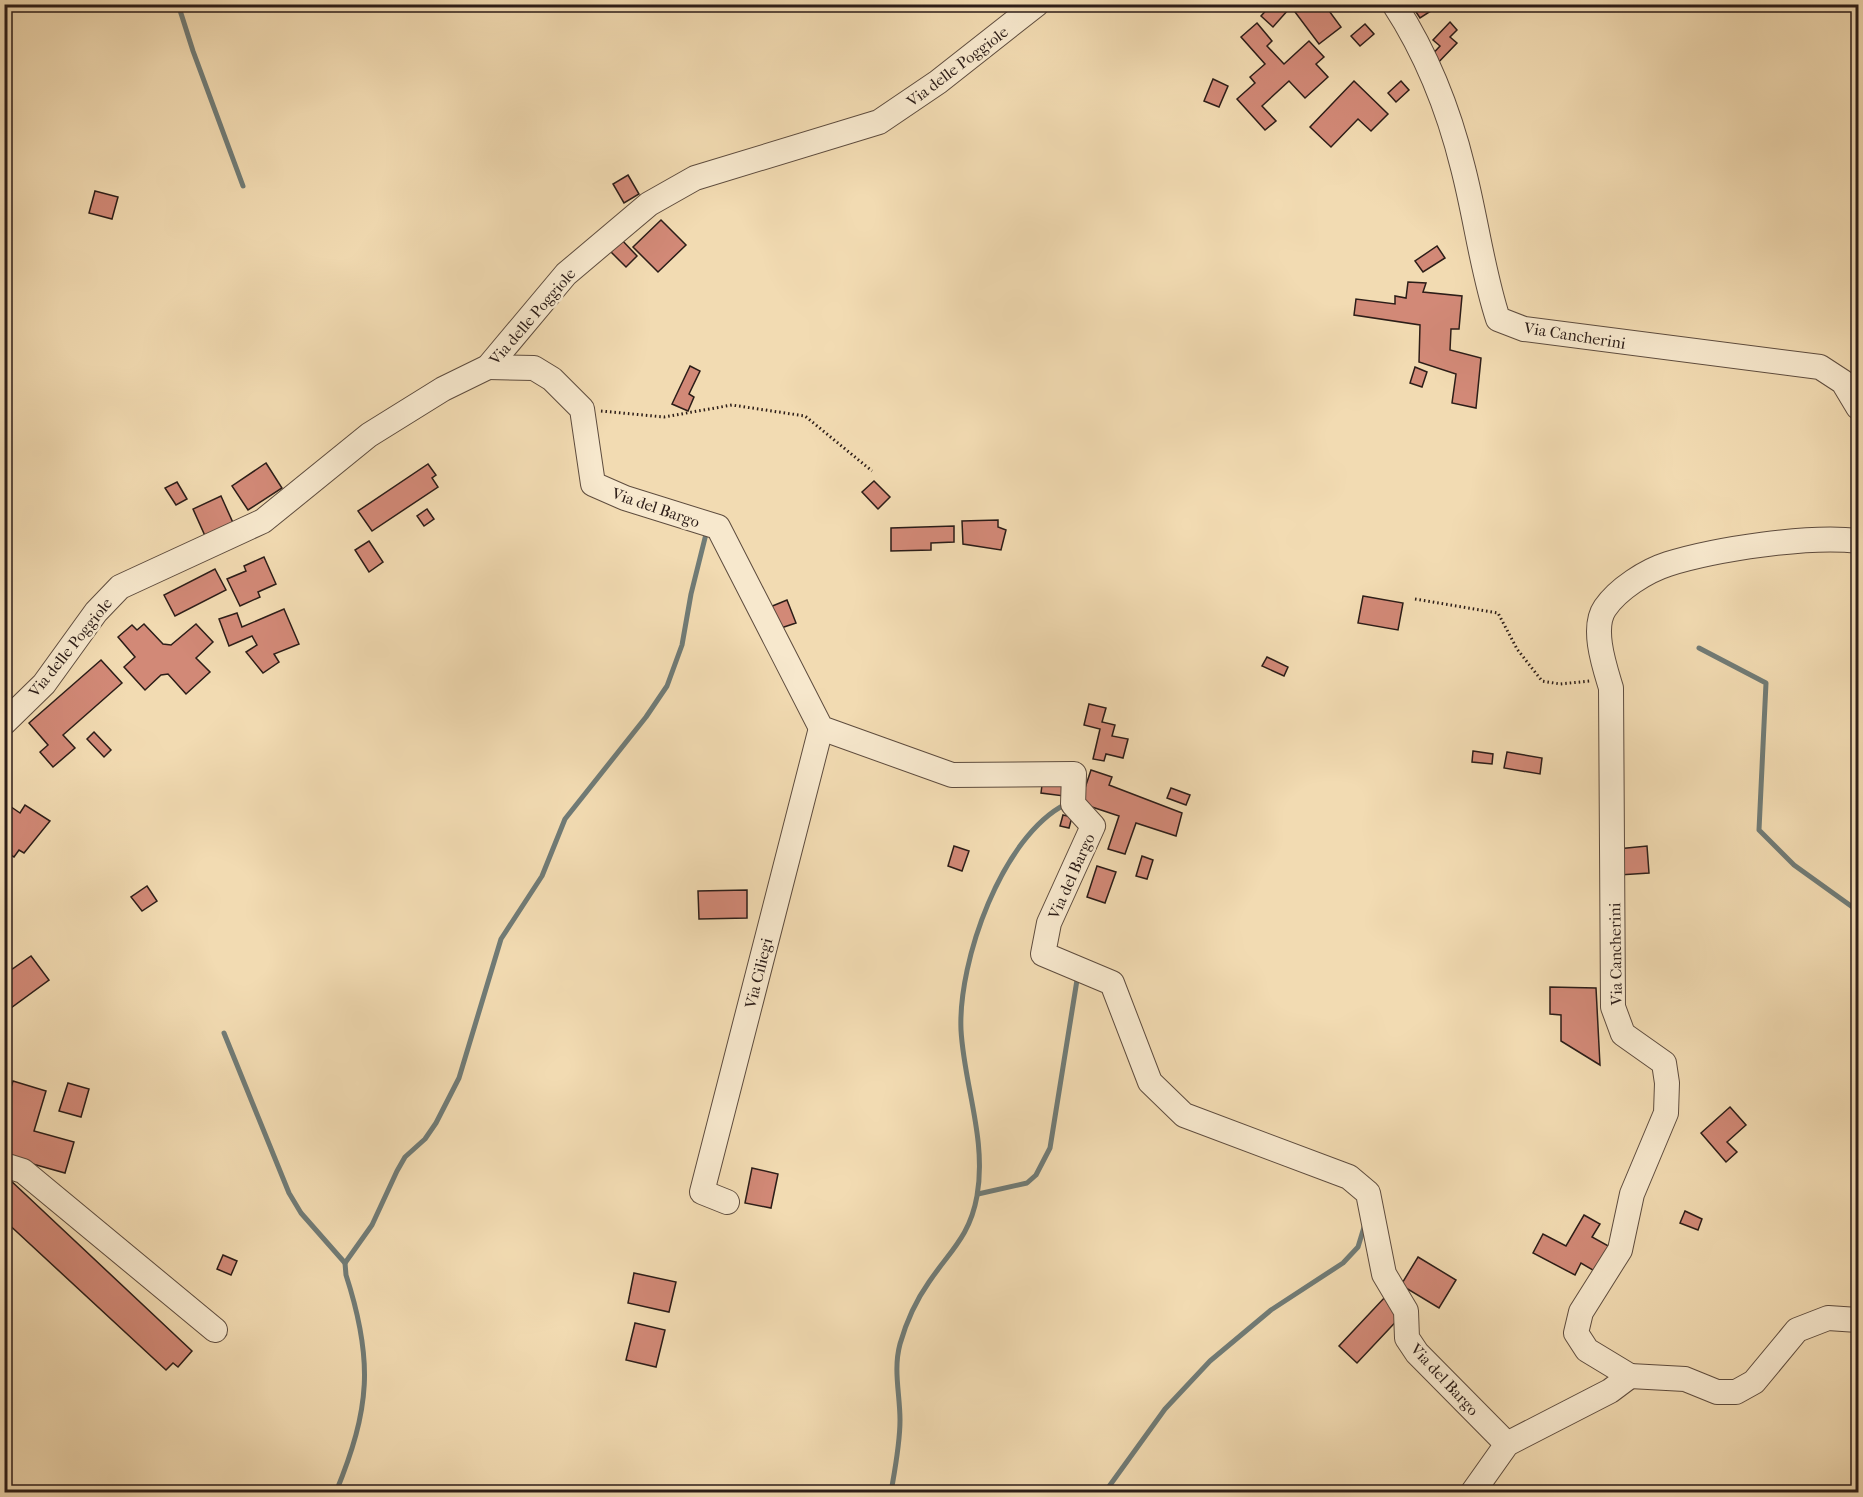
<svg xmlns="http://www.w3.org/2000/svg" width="1863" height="1497" font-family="'IM FELL French Canon',serif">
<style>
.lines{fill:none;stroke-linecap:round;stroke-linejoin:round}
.stream{stroke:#707b76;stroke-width:5}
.building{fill:#d28977;stroke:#2c1d18;stroke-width:1.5}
.minor-casing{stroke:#5e4c3e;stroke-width:26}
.path{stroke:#2c1d18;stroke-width:3;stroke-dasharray:1.5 3;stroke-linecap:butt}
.minor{stroke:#f7e8cd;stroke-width:24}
.labels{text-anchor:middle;stroke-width:5;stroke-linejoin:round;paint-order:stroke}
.street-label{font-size:16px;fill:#2c1d18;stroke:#f7e8cd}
</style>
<rect width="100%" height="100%" fill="#f2dbb2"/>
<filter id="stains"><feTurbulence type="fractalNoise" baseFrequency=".00333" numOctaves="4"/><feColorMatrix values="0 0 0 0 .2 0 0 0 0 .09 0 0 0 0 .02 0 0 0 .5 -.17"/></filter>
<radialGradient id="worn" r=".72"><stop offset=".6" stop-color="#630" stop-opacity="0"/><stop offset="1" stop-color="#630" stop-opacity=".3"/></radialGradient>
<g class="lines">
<g class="stream">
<polyline points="178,4 193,51 243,186"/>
<polyline points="1699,648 1766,683 1759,830 1794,865 1858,911"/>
<polyline points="224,1033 289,1193 301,1213 345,1263"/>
<polyline points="978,1194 1027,1183 1036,1175 1050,1148 1077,980"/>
<path d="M336 1492C370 1409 374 1361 346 1275L345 1263 372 1225 397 1171 405 1157 425 1139 436 1123 459 1078 501 939 542 876 565 819 646 717 667 686 682 645 691 594 706 534"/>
<path d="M891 1492C895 1469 900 1444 900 1420 900 1394 893 1370 900 1344 906 1323 917 1299 929 1282 950 1251 970 1236 977 1196 987 1140 964 1085 961 1030 958 961 1002 836 1066 804"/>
<polyline points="1105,1492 1165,1409 1210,1361 1271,1310 1343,1263 1358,1247 1365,1224"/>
</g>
</g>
<g class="building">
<polygon points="1272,4 1281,4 1288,10 1273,27 1261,16"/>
<polygon points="1289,4 1324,4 1341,27 1319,44"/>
<polygon points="1421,4 1431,4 1434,9 1420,18 1414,9"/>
<polygon points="1450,22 1457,30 1450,37 1457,43 1434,67 1427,60 1440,46 1433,40"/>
<polygon points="1257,23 1272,41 1267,46 1284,64 1309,41 1324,57 1316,64 1328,77 1305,98 1289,81 1262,106 1276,121 1265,130 1237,99 1255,83 1250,77 1265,64 1241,37"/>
<polygon points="1365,24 1374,34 1360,46 1351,36"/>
<polygon points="1213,79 1228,86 1219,107 1204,101"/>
<polygon points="1354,81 1388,114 1371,131 1358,119 1331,147 1310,127"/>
<polygon points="1401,81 1409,90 1396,102 1388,93"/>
<polygon points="628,175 639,194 624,203 613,184"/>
<polygon points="95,191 118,197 112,219 89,213"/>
<polygon points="661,220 686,245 658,272 633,247"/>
<polygon points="620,238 637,256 626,267 609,250"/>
<polygon points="1437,246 1445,258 1423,272 1415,261"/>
<polygon points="1408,282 1426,283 1423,292 1462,296 1459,329 1451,329 1450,350 1481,358 1476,408 1452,403 1456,374 1419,362 1420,325 1354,315 1356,299 1395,304 1395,296 1406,298"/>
<polygon points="690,366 700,371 689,394 694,397 688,411 672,404"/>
<polygon points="1415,367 1427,372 1422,387 1410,383"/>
<polygon points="266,463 282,488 248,510 232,486"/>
<polygon points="428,464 436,475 432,478 438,487 372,531 358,511"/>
<polygon points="874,481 890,497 878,509 862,492"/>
<polygon points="177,482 187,499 176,505 165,488"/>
<polygon points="221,496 234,525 206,538 193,509"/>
<polygon points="427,509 434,519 424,526 417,516"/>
<polygon points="998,520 998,527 1006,530 1001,550 963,544 962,521"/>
<polygon points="954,526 954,542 931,543 931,550 891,551 891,528"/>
<polygon points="369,541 383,562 369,572 355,550"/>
<polygon points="264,557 276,584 258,592 260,597 240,606 227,579 246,571 244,566"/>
<polygon points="215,569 226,590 175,616 164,595"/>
<polygon points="1363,596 1403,603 1398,630 1358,623"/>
<polygon points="787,600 796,623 778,629 770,607"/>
<polygon points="284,609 299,644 274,654 279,662 263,673 246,652 257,645 252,636 229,646 219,619 237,613 242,627"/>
<polygon points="144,624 163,644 171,645 196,624 213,642 196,658 210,672 186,694 168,674 161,675 145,690 124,667 135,657 118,637 132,625 137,630"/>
<polygon points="1267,657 1288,667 1284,676 1262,666"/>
<polygon points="101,660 122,683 63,735 75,748 53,767 40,752 48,745 29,723"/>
<polygon points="1089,704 1106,708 1102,722 1115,725 1112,736 1128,739 1123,758 1106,754 1104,761 1093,759 1100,729 1084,725"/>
<polygon points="94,732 111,750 104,757 87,739"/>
<polygon points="1473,751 1493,754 1492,764 1472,762"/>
<polygon points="1507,752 1542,758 1540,774 1504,768"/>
<polygon points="1091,770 1112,777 1109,785 1182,813 1176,836 1136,823 1125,854 1108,849 1119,816 1080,803"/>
<polygon points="1043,777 1066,780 1064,796 1041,793"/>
<polygon points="1171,788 1190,795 1186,805 1167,798"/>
<polygon points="4,802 20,813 25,805 50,821 24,853 19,850 14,857 4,851"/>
<polygon points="1063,815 1072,817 1069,828 1060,826"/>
<polygon points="954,846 969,851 962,871 948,866"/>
<polygon points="1647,846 1649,873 1619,875 1617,849"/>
<polygon points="1142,856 1153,860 1147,879 1136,876"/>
<polygon points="1097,866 1116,872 1105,903 1087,897"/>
<polygon points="147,886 157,901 142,911 131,897"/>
<polygon points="747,890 747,918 699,919 698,891"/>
<polygon points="31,956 49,980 4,1013 4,975"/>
<polygon points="1550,987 1596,988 1600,1065 1561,1041 1561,1015 1550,1014"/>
<polygon points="13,1081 46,1091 34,1131 74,1142 65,1173 4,1156 4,1111"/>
<polygon points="68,1083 89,1089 81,1117 59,1111"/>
<polygon points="1730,1107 1746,1125 1727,1142 1737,1152 1726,1162 1701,1133"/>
<polygon points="752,1168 778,1174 771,1208 745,1203"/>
<polygon points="9,1179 192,1351 178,1367 173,1363 166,1370 4,1220 4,1184"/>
<polygon points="1685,1211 1702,1219 1698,1230 1680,1223"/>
<polygon points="1584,1215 1600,1224 1592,1237 1612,1248 1598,1273 1581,1263 1575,1275 1533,1253 1543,1234 1566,1246"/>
<polygon points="223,1255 237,1261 231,1275 217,1269"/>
<polygon points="1418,1257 1456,1280 1439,1308 1401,1285"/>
<polygon points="634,1273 676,1282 669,1312 628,1303"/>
<polygon points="1386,1296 1404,1313 1357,1363 1339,1346"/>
<polygon points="635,1323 665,1330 656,1367 626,1360"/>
</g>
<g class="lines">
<g class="minor-casing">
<g id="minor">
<path d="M1394 4C1426 53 1449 111 1463 168 1476 218 1482 270 1498 319L1524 329 1820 367 1843 382 1858 407"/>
<polyline points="488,367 534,368 552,379 582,409 593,484 625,498 718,527 821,728 952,775 1074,774 1073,804 1093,826 1049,923 1043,954 1112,983 1150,1082 1184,1115 1349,1177 1368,1193 1384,1274 1406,1311 1407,1338 1417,1353 1507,1444"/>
<polyline points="4,723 44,684 96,612 120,587 263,521 369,435 443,389 488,367 566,274 649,204 695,178 879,122 938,82 1037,4"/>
<polyline points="4,1165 23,1171 215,1330"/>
<polyline points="727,1202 702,1192 821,728"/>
<polyline points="1630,1376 1685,1379 1717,1392 1736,1392 1754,1382 1797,1330 1828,1318 1858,1320"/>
<path d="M1473 1492 1507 1444 1610 1391 1630 1376 1587 1350 1576 1333 1581 1312 1620 1250 1632 1194 1666 1113 1667 1083 1664 1063 1623 1034 1613 1007 1611 688C1605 668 1591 628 1605 608 1618 589 1646 571 1668 564 1716 549 1809 535 1858 541"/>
</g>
</g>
<g class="path">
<polyline points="601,411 664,417 732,405 805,416 872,471"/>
<polyline points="1415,599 1498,613 1517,649 1542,681 1560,684 1590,681"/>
</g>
<use href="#minor" class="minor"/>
</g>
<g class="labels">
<g class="street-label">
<text transform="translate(957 66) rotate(-37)" y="6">Via delle Poggiole</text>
<text transform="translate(532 316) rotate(-49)" y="6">Via delle Poggiole</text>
<text transform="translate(1575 335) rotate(9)" y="6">Via Cancherini</text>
<text transform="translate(656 507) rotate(19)" y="6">Via del Bargo</text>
<text transform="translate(70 647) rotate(-51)" y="6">Via delle Poggiole</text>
<text transform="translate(1071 876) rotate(-66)" y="6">Via del Bargo</text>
<text transform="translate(1615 954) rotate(-91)" y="6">Via Cancherini</text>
<text transform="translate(758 973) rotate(-76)" y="6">Via Ciliegi</text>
<text transform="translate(1445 1379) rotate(47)" y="6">Via del Bargo</text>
</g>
</g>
<rect width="1863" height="1497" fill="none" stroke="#f2dbb2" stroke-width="24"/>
<rect x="6" y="6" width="1851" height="1485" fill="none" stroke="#2c1d18" stroke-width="3"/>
<rect x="12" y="12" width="1839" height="1473" fill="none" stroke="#2c1d18" stroke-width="1.5"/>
<rect width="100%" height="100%" filter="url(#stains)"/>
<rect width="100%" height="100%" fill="url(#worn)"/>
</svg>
